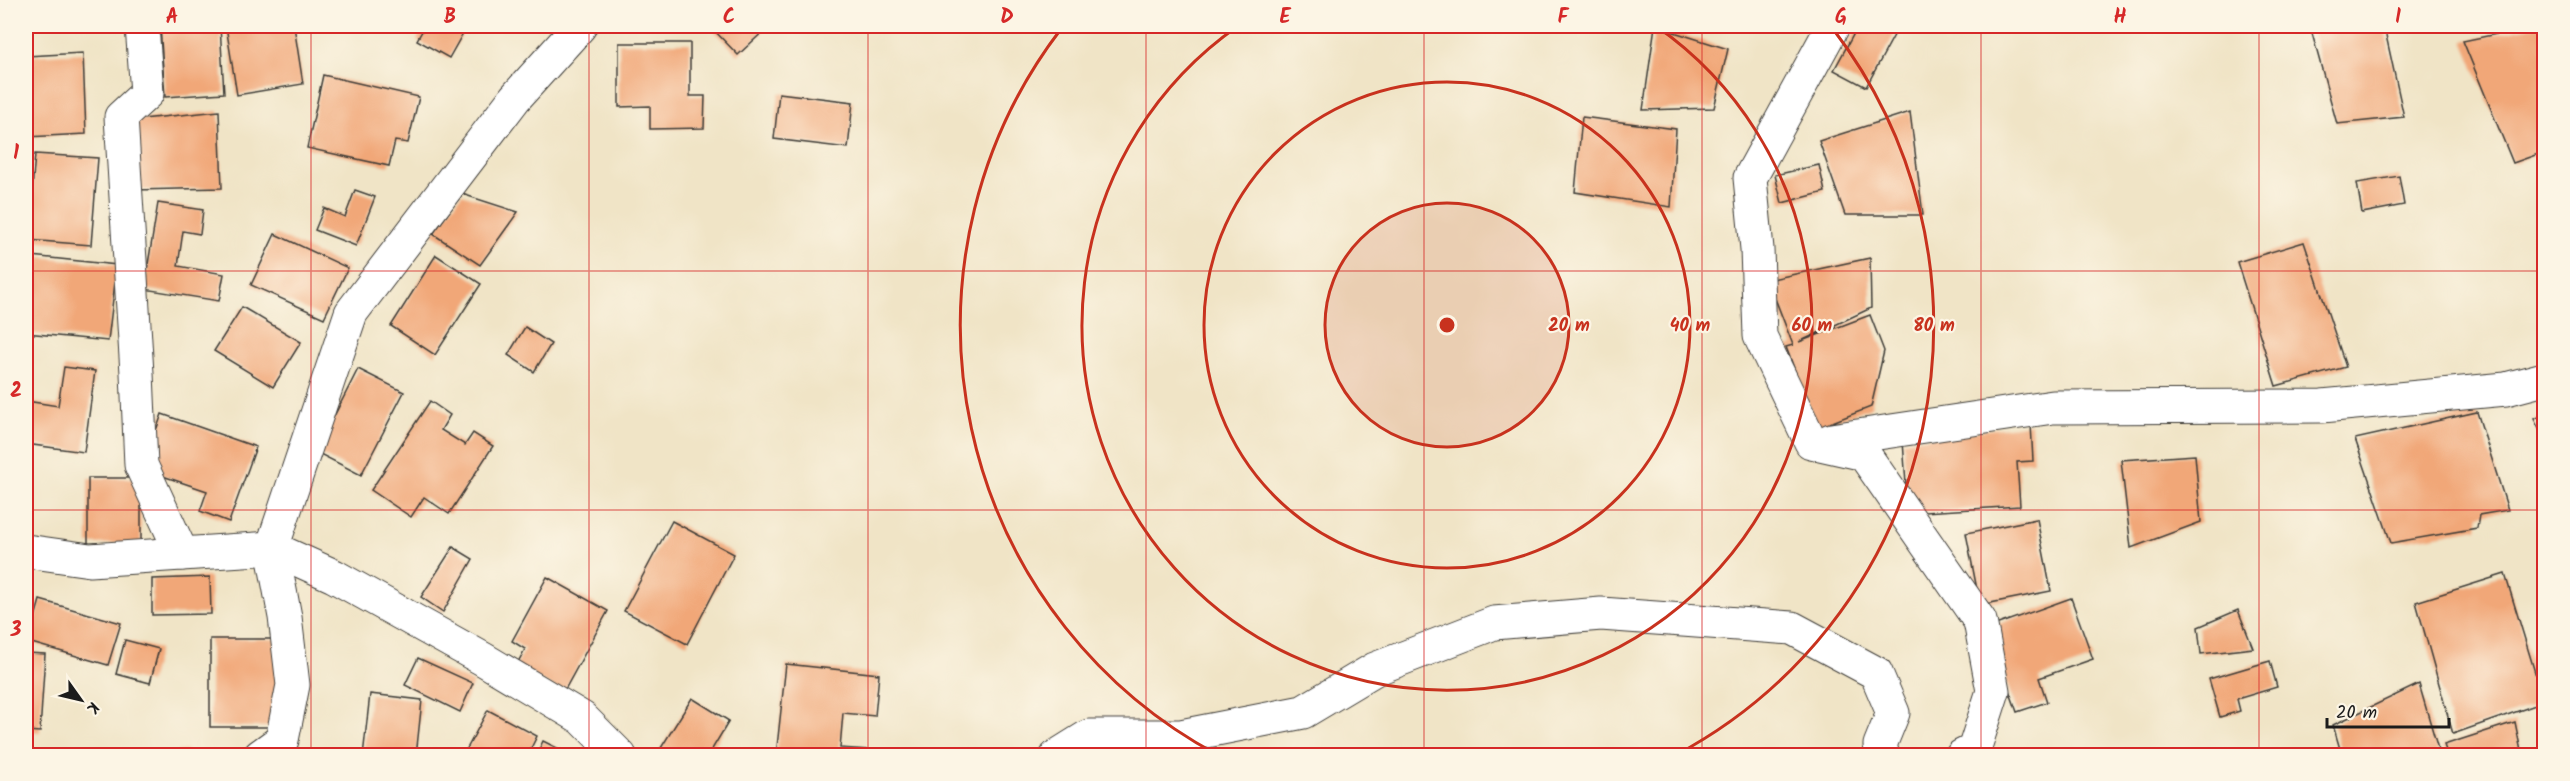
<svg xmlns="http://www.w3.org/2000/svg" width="2570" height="781" font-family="Kalam,sans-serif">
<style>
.building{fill:#f1a778}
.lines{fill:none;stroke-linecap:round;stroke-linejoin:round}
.minor-casing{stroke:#3c3a36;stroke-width:35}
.minor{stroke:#fff;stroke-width:33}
.grid{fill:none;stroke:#d62828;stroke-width:1.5;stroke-opacity:0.55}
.ring{fill:none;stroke:#c8321e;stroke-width:3}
.centre{fill:#c8321e;stroke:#fcf5e5;stroke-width:3}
.ring-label{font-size:18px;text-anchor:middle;font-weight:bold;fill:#c8321e;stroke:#fcf5e5;stroke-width:4.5;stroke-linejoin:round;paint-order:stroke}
.neatline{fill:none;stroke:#d62828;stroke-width:2}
.grid-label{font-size:20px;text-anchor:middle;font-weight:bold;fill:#d62828}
</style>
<rect width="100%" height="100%" fill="#fcf5e5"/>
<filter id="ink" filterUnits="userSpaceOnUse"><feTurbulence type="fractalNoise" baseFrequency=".0167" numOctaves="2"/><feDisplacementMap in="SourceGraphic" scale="12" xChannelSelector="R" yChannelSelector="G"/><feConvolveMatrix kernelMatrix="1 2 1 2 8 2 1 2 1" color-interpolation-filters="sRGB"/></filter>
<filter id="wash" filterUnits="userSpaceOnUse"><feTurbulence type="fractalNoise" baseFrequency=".008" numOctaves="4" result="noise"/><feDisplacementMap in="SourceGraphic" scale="24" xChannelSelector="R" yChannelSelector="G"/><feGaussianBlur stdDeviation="1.35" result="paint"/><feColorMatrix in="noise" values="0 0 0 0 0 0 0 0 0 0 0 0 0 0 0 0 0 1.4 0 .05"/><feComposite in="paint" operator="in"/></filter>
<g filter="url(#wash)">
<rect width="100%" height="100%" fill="#f0e4c6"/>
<g id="blocks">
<g class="building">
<polygon points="160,26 220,26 224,93 165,97"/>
<polygon points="226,26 294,26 303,84 237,95"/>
<polygon points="425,26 467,26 449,58 417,40"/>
<polygon points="710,26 769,26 738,55"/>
<polygon points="1655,26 1728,49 1714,108 1643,110"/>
<polygon points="1858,26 1899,26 1866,87 1834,70"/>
<polygon points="2310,26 2384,26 2404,117 2337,124"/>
<polygon points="2535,26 2544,26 2544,152 2513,163 2463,41"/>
<polygon points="619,43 690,43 690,96 705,96 704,128 650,129 650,106 619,107"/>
<polygon points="83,53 86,134 26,137 26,56"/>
<polygon points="323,75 419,97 408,143 395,141 389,166 307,148"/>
<polygon points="779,93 853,102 848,148 774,139"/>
<polygon points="219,111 222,188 135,190 133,120"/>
<polygon points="1910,112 1923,215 1845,215 1819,141"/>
<polygon points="1582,117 1676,129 1671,207 1575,192"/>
<polygon points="35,154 98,158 91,245 28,240"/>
<polygon points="1819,165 1825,192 1782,203 1775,175"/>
<polygon points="2399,176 2404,205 2362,213 2357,183"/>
<polygon points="355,190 375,197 356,246 315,230 324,208 345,217"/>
<polygon points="462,194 518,212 480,265 433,234"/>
<polygon points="158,203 203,210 200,234 183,231 178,266 224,274 219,301 144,289"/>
<polygon points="275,234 348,268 324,318 251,285"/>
<polygon points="2304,242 2346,367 2276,386 2237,262"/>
<polygon points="436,255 481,284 435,355 391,326"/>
<polygon points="31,256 117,265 108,341 26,333 26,304"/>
<polygon points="1870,258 1871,308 1799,342 1870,315 1884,351 1871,407 1817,428 1786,347 1793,345 1768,280"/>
<polygon points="242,307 301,342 273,387 214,351"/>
<polygon points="525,327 551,344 534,372 508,355"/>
<polygon points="64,367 95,371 84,452 26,444 26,401 58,406"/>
<polygon points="358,369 404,392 361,475 316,452"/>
<polygon points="430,401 450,415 441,430 465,445 473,433 493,446 449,514 424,497 411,517 371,490"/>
<polygon points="2477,412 2508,510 2479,515 2477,528 2391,543 2355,439"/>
<polygon points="162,414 256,447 229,522 200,511 207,491 142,469"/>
<polygon points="2544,415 2544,439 2534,419"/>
<polygon points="2031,424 2033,461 2017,462 2020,506 1908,513 1903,441"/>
<polygon points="2195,455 2201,522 2131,548 2121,460"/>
<polygon points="88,478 141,478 141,543 88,544"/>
<polygon points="2037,519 2051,591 1980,605 1966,533"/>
<polygon points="672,521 734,554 687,644 624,611"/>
<polygon points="453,547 473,559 443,612 421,597"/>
<polygon points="2505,574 2544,702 2453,734 2416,602"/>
<polygon points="210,577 211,614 152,615 152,579"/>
<polygon points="547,577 608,611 563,693 516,666 525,649 512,641"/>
<polygon points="2071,598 2093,659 2039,678 2047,702 2017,712 1987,628"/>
<polygon points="40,600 121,623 108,665 28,642"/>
<polygon points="2238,610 2253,648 2201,654 2198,627"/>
<rect x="210" y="639" width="71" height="88"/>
<polygon points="125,640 159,649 150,683 116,674"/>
<polygon points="26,653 45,654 40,732 26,731"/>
<polygon points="418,658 473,683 460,712 405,685"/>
<polygon points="2270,661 2277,687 2237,699 2240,711 2220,717 2209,679"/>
<polygon points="786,664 879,674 875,716 843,713 840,748 869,750 869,756 776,756"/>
<polygon points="2419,684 2440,756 2342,756 2333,725"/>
<polygon points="370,694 422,700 416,756 363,756"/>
<polygon points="692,698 729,721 708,756 656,756"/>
<polygon points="488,710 537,736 527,756 463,756"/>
<polygon points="2515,722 2522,756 2448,756 2444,745"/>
<polygon points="543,741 573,756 536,756"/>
<polygon points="302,749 315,756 298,756"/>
<polygon points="187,750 187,756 164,756 164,754"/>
</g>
</g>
</g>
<g filter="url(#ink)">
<use href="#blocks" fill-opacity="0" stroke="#3c3a36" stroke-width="1.5"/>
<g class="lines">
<g class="minor-casing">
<g id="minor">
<polyline points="142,26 147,93 121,117 137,373 141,465 182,554"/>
<polyline points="1833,26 1750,178 1757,249 1760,336 1811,442 1864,454 1980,621 1993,691 1974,750 1962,756"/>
<polyline points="1831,440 2053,407 2322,406 2506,389 2544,379"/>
<polyline points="26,551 90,560 272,548 334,576 483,659 582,718 620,756"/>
<polyline points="260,756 282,740 293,685 285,617 272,548 351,313 515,98 580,26"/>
<polyline points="1057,756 1089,736 1181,736 1303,712 1375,669 1494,623 1601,614 1792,628 1876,673 1893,713 1880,745 1883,756"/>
</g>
</g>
<use href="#minor" class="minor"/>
</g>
</g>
<path class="grid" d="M311 26V756M589 26V756M868 26V756M1146 26V756M1424 26V756M1702 26V756M1981 26V756M2259 26V756M26 271H2544M26 510H2544"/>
<circle cx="1447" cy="325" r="122" fill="#c8321e" fill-opacity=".12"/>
<g class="ring">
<circle cx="1447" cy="325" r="122"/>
<circle cx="1447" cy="325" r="243"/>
<path d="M1656 26A365 365 0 1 1 1238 26"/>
<path d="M1218 755A487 487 0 0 1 1061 29M1833 29A487 487 0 0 1 1676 755"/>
</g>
<circle cx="1447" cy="325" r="9" class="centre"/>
<g class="ring-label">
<text x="1569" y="331">20 m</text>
<text x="1690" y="331">40 m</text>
<text x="1812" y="331">60 m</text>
<text x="1934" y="331">80 m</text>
</g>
<rect width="2570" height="781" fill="none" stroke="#fcf5e5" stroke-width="66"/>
<g transform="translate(81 700) rotate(124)" stroke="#fcf5e5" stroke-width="4.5" paint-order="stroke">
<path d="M0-4.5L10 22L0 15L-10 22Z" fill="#1c1c1c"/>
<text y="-9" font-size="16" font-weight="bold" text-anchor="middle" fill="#1c1c1c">K</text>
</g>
<path d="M2327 718v9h122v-9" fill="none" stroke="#1c1c1c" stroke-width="3"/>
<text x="2336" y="718" font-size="18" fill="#1c1c1c" stroke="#fcf5e5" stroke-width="4.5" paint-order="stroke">20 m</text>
<rect x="33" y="33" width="2504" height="715" class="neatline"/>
<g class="grid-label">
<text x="172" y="23">A</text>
<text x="450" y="23">B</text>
<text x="729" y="23">C</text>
<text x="1007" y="23">D</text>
<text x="1285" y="23">E</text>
<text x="1563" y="23">F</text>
<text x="1841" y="23">G</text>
<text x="2120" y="23">H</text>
<text x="2398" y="23">I</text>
<text x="16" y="159">1</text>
<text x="16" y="397">2</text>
<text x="16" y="636">3</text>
</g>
</svg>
